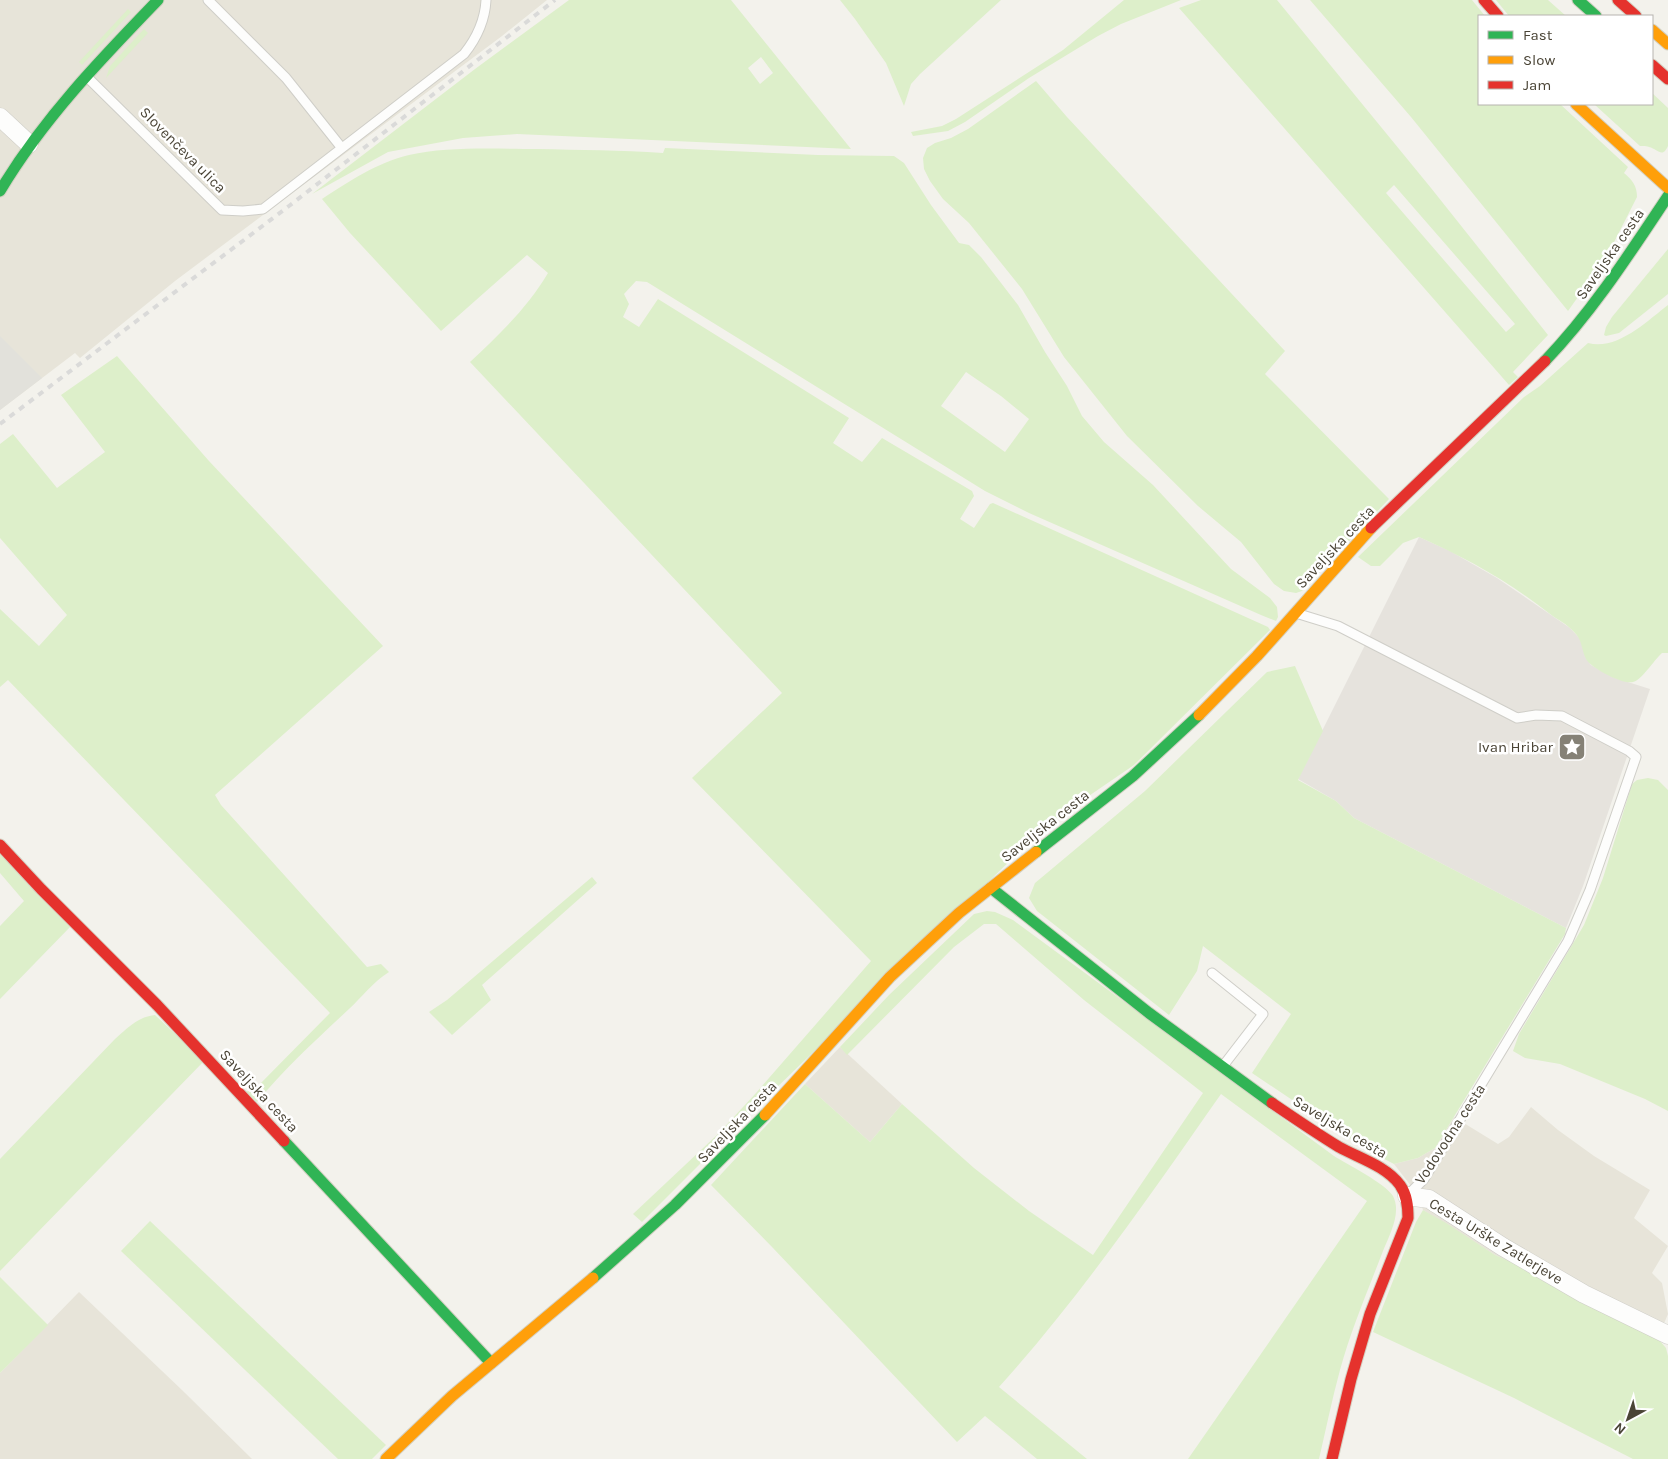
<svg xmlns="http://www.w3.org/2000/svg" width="1668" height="1459" font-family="Karla,sans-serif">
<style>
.residential{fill:#e7e4d9}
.industrial{fill:#e6e3dd}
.green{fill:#ddefca;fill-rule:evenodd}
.parking{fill:#e2e1db}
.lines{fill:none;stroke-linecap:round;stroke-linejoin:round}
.lane-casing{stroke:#cfcec8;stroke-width:11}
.street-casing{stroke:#cfcec8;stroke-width:19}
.fast-casing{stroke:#d3d0c2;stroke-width:13}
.slow-casing{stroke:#d3d0c2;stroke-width:13}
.jam-casing{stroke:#d3d0c2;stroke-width:13}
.lane{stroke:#fdfdfc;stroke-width:9}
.street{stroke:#fdfdfc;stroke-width:18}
.fast{stroke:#30b455;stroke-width:11}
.slow{stroke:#ff9f0a;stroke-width:11}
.jam{stroke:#e5322d;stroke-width:11}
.rail{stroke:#dadad9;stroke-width:4;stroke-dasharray:6 6;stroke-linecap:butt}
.labels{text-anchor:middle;stroke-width:5;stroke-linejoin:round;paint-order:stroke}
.street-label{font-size:15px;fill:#4a4436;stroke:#fff}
.poi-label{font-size:15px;fill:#4a4436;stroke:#fff;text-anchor:end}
</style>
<rect width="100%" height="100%" fill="#f3f2ec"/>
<g class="residential">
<polygon points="0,0 547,0 502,36 175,281 80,358 75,353 0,410"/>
<polygon points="840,1047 902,1104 870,1142 805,1084"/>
<polygon points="1531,1107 1558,1130 1594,1156 1650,1190 1634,1218 1668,1246 1652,1273 1662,1283 1668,1314 1662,1328 1513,1264 1495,1255 1423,1210 1418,1195 1394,1164 1418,1158 1435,1148 1454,1117 1498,1144 1509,1137"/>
<polygon points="79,1292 183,1391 252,1459 0,1459 0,1373"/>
</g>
<polygon class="industrial" points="1419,537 1450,551 1497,578 1570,628 1582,641 1586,658 1591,665 1615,678 1650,689 1583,886 1566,928 1354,818 1336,801 1298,779"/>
<g class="green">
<path d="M569 0H731L851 149 517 134 463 138 388 152 312 194 475 69ZM761 57 773 73 760 84 748 68Z"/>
<polygon points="840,0 1001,0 920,74 911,84 904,106 886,63 855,19"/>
<polygon points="1124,0 1181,0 1121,24 1098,36 1029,78 965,122 948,131 913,136 911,132 942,126 956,119 1063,50"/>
<path d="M1201 0H1277L1431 188 1548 335 1513 372 1518 377 1509 385 1179 8ZM1394 185 1515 324 1506 332 1386 193Z"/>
<path d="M1310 0H1472L1485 16H1479V104H1560L1628 167 1624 173C1632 180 1637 185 1637 197L1607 256 1568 311 1411 117Z"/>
<polygon points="1496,0 1548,0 1566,16 1509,16"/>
<polygon points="128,9 131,12 82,65 79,62"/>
<polygon points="144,29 148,33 106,78 110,66"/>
<polygon points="1036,81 1067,117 1285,351 1265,374 1389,499 1302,591 1296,593 1284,591 1274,584 1241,542 1198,506 1127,436 1064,357 1022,289 969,223 943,199 930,181 924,169 923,158 927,148 935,143 951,138 968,129"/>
<path d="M1652 93 1668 108V146C1662 159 1658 149 1649 147 1648 146 1642 146 1640 146L1594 104H1652Z"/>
<path d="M665 148 818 155 894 156 904 163 931 205 959 243 969 245 981 257 1018 305 1045 352 1067 386 1082 416 1104 442 1153 485 1231 569 1270 598 1277 607 1278 617 1276 621 1261 615 1029 513 985 491 647 282 636 281 624 294 629 304 623 317 639 327 658 299 849 418 833 443 862 462 882 438 972 491 974 496 960 519 974 528 990 504 993 503 1268 627 1270 630 1134 765 1061 815 1020 851 767 1097 642 1222 633 1214 718 1134 756 1093 871 961 692 778 782 693 470 362C499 335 528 307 548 273L527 255 441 331 350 233 322 199C348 182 378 162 409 155 448 146 498 149 538 149 579 150 621 150 663 153ZM966 372 1001 396 1029 419 1005 452 941 406Z"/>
<polygon points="1668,249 1668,294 1619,333 1606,336 1604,335 1606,327 1612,317"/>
<path d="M1668 305V653H1662C1654 660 1641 681 1633 682 1623 685 1591 668 1586 659 1581 649 1583 641 1574 632 1567 624 1558 620 1550 614 1511 583 1465 557 1419 537L1403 543 1380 566H1371L1358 557 1524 397 1540 386 1588 343C1617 351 1647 321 1668 305Z"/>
<path d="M117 356 209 461 383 646 215 795 221 805 367 967 381 964 389 972C373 982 362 997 349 1009 317 1039 285 1068 257 1102L246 1092 259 1085 330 1013 8 680 0 687V609L39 646 67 615 0 538V444L13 434 57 488 105 452 61 395Z"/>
<polygon points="1295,666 1323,731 1298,780 1336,801 1354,818 1566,928 1565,934 1435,1148 1418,1158 1394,1164 1365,1149 1252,1073 1291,1014 1203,946 1197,971 1169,1015 1037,911 1029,898 1035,883 1145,791 1267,672"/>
<polygon points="1648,778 1658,780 1668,790 1668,1111 1645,1099 1560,1064 1525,1058 1513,1051 1519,1034 1584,925 1603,878 1632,784 1637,780"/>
<polygon points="0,853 71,926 0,999 0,926 24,901 0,873"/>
<polygon points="592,877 597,883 482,985 491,1000 452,1035 429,1012 447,1000"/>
<path d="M987 911 995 912 1013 920 1334 1156C1347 1164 1386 1184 1393 1196 1402 1213 1389 1236 1383 1251 1368 1290 1351 1330 1340 1370 1332 1399 1326 1429 1319 1459H1188L1367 1201 1221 1094C1151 1194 1081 1296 999 1387L1087 1459H1037L985 1416 957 1442 773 1248 711 1185 805 1084 870 1142 902 1104 974 1168 1029 1211 1093 1255 1203 1093 1084 1000 996 924H984L954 947 847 1055 840 1047 889 995 974 914Z"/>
<path d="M155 1015 204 1061 0 1271V1159L115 1039C128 1028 137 1017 155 1015Z"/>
<polygon points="1423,1210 1446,1223 1495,1255 1531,1271 1653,1333 1666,1348 1668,1356 1668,1459 1633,1459 1514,1398 1373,1332 1416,1222"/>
<polygon points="150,1221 386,1445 372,1459 338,1459 121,1251"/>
<polygon points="0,1277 48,1325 0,1373"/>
</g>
<polygon class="parking" points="0,336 42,378 0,410"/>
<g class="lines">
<g class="lane-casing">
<g id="lane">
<polyline points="208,0 286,78 341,147"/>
<path d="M87 77 222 210 243 211 263 209 464 54C476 39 485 20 486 0"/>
<polyline points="1299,614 1338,626 1517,718 1536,715 1562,716 1629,751 1636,757 1590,890 1568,941 1424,1179 1409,1194"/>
<polyline points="1212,973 1263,1014 1223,1066"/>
</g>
</g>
<g class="street-casing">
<g id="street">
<polyline points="0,117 29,144"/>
<polyline points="1407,1196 1429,1199 1503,1247 1584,1294 1668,1335"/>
</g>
</g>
<g class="fast-casing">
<g id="fast">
<polyline points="1578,0 1596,16"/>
<path d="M0 191C43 119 100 60 158 0"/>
<path d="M1545 361C1593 311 1630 253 1668 196"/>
<polyline points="1036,852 1133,776 1199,715"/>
<polyline points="991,888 1149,1013 1272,1103"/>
<polyline points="284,1141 491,1363"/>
<polyline points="593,1278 675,1205 765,1115"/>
</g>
</g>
<g class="slow-casing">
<g id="slow">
<polyline points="1652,30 1668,44"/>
<polyline points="1576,104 1668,188"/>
<polyline points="1199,715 1257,656 1371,528"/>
<polyline points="765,1115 890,977 959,913 1036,852"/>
<polyline points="386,1459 452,1396 593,1278"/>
</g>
</g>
<g class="jam-casing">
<g id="jam">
<polyline points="1484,0 1498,16"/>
<polyline points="1618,0 1636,16"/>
<polyline points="1652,65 1668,79"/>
<polyline points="1371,528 1545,361"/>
<polyline points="0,845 41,889 157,1005 284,1141"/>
<path d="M1272 1103C1294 1118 1316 1133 1339 1147 1359 1158 1386 1166 1400 1185 1407 1195 1408 1206 1408 1218L1370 1314 1351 1379 1332 1459"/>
</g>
</g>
<use href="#lane" class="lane"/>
<use href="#street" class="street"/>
<use href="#fast" class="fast"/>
<use href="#slow" class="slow"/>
<use href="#jam" class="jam"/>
<polyline class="rail" points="0,424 289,206 555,0"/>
</g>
<defs>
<g id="sight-square" transform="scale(1.4375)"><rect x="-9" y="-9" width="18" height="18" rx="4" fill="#858176" stroke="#fff"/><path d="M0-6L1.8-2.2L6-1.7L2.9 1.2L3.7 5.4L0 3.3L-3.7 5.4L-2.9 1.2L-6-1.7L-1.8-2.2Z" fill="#fff"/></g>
</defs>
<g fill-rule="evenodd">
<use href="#sight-square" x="1572" y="747"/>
</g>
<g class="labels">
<g class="street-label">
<text transform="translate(183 150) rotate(45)" y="5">Slovenčeva ulica</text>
<text transform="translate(1610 254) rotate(-55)" y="5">Saveljska cesta</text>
<text transform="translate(1335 547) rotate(-47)" y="5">Saveljska cesta</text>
<text transform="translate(1045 826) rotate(-38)" y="5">Saveljska cesta</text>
<text transform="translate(259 1091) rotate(47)" y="5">Saveljska cesta</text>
<text transform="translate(737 1122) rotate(-46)" y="5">Saveljska cesta</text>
<text transform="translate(1340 1127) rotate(31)" y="5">Saveljska cesta</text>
<text transform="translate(1450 1134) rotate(-57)" y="5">Vodovodna cesta</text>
<text transform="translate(1496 1241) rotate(31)" y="5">Cesta Urške Zatlerjeve</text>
</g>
<g class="poi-label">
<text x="1553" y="752">Ivan Hribar</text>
</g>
</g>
<rect x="1478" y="15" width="175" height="90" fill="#ffffff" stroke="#b7b4af"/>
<rect x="1488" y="31" width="25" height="8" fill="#30b455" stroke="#b7b4af"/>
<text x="1523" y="40" font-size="15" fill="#4a4436">Fast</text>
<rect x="1488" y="56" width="25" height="8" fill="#ff9f0a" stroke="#b7b4af"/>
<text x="1523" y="65" font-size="15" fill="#4a4436">Slow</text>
<rect x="1488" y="81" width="25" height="8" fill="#e5322d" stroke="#b7b4af"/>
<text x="1523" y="90" font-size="15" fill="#4a4436">Jam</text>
<g transform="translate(1628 1419) rotate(220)" stroke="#ffffff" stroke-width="4" paint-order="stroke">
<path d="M0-4L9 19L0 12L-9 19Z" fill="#4a4436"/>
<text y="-8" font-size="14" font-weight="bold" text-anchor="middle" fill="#4a4436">N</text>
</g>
</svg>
